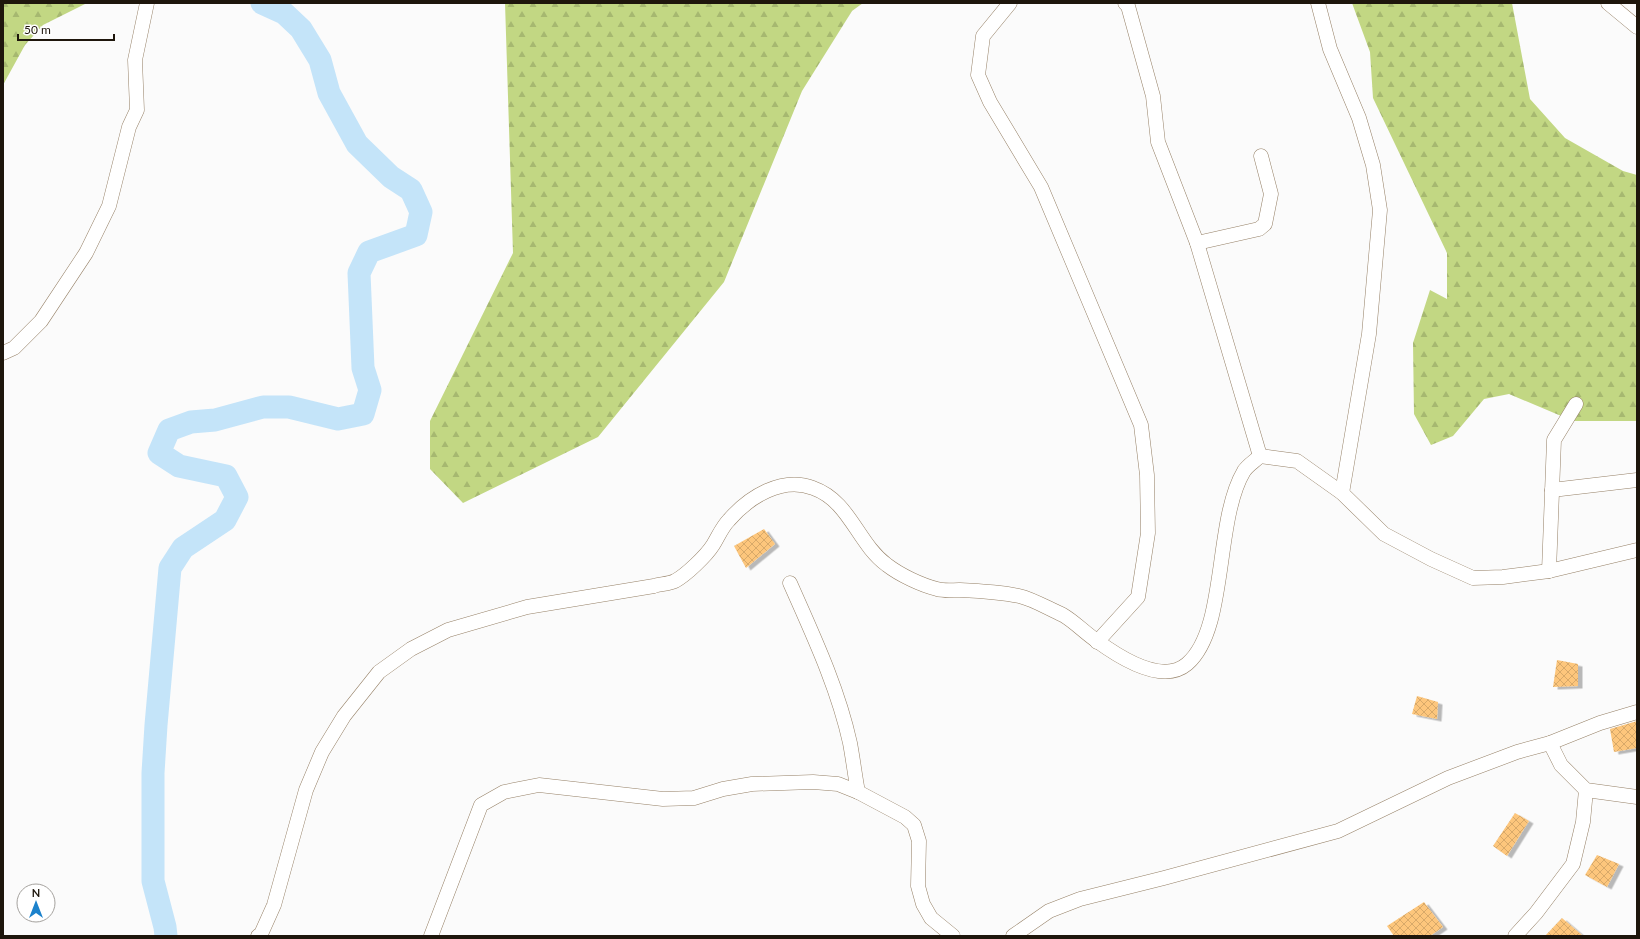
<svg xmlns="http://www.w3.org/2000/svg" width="1640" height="939" font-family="Lato,sans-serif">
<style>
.forest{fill:url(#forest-firs)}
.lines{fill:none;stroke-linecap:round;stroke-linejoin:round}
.river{stroke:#c4e4f9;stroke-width:23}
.building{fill:url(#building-cross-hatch);filter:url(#shadow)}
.minor-casing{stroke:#968167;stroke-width:15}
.minor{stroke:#fff;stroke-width:14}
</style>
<defs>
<pattern id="forest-firs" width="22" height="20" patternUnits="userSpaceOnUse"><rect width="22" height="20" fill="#c2d783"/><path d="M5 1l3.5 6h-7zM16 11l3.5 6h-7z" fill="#a6b870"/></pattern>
<pattern id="building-cross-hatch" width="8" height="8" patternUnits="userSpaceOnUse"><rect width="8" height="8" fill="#fdc67b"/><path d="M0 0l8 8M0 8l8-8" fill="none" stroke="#d8a969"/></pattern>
<filter id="shadow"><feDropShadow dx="4.5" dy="2.5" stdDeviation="0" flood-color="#0004"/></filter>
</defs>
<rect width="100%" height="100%" fill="#fbfbfb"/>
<g class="forest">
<polygon points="3,3 87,3 43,25 25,45 3,85"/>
<polygon points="505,3 863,3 852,11 802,91 724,282 598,437 463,503 430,469 430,421 513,253"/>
<polygon points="1352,3 1512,3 1530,99 1565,138 1623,171 1637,175 1637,421 1573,421 1509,394 1484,399 1453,436 1431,445 1414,414 1413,343 1430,290 1447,299 1447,253 1373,98 1370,52"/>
</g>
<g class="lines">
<polyline class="river" points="166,936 165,927 153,881 153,773 156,725 170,568 183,548 225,520 237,497 226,476 179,466 159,453 169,430 191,422 215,420 263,407 289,407 338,419 363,414 370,390 363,368 359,273 369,252 416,235 421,212 411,190 391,177 357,144 329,93 320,60 301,29 284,13 262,3"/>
</g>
<g class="building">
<polygon points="764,529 775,544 746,568 734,546"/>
<polygon points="1557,660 1578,664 1578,686 1553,687"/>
<polygon points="1417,696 1438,702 1437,719 1412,714"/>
<polygon points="1637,721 1637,748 1614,752 1610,729"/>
<polygon points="1515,813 1529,821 1507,856 1493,846"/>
<polygon points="1597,855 1619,864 1607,887 1585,875"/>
<polygon points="1424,902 1443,927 1430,936 1394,936 1387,926"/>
<polygon points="1562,918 1583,936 1545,936"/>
</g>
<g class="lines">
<g class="minor-casing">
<g id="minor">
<polyline points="1010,3 983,36 978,75 990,102 1041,187 1141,425 1147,475 1148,533 1138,597 1097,642"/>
<polyline points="1125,3 1128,6 1153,96 1158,142 1197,243 1260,456"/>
<polyline points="1318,3 1330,49 1359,118 1373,165 1380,210 1369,334 1342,493"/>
<polyline points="1608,3 1637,27"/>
<polyline points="1197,243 1259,229 1265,224 1271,194 1261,156"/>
<polyline points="3,353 14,348 41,321 86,253 109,206 129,127 137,110 135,60 147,3"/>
<polyline points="1552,490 1637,480"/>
<polyline points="1549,571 1554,440 1576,404"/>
<path d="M790 583C813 635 838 688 850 743 853 759 855 776 858 792"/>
<polyline points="1550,743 1561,765 1586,790 1637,797"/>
<path d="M258 936 261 934 274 905 306 790 322 752 344 716 379 672 411 649 448 630 527 607 654 586C660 584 669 584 675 581 686 575 706 556 713 545 718 537 722 527 729 520 749 497 782 476 813 488 850 501 857 543 887 565 900 575 921 585 937 589 944 591 952 590 959 590 979 591 1000 592 1019 596 1033 599 1049 609 1063 615 1075 622 1085 633 1097 641 1119 657 1162 685 1187 664 1228 629 1214 521 1244 471 1248 465 1255 461 1260 456L1297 461 1342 493 1384 534 1431 559 1473 578 1503 577 1549 571 1637 550"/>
<polyline points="431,936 481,805 504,792 539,785 663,799 694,798 723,789 752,784 813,782 838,784 858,792 905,817 914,825 919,841 918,886 923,904 931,918 953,936"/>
<polyline points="1013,936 1049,911 1080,899 1164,878 1338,831 1448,778 1517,752 1550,743 1600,723 1637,712"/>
<polyline points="1515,936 1536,913 1573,864 1583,822 1586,790"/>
</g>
</g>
<use href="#minor" class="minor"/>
</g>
<rect width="1640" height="939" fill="none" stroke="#1e160c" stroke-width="8"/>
<g transform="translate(36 903)"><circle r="19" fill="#ffffff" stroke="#a5a29e"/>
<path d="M0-3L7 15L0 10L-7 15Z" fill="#1c82cc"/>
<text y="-6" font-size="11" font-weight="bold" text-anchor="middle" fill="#1e160c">N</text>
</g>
<path d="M18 34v6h96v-6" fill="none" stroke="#1e160c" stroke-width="2"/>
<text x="24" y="34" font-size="12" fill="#1e160c" stroke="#ffffff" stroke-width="3" paint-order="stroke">50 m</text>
</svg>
